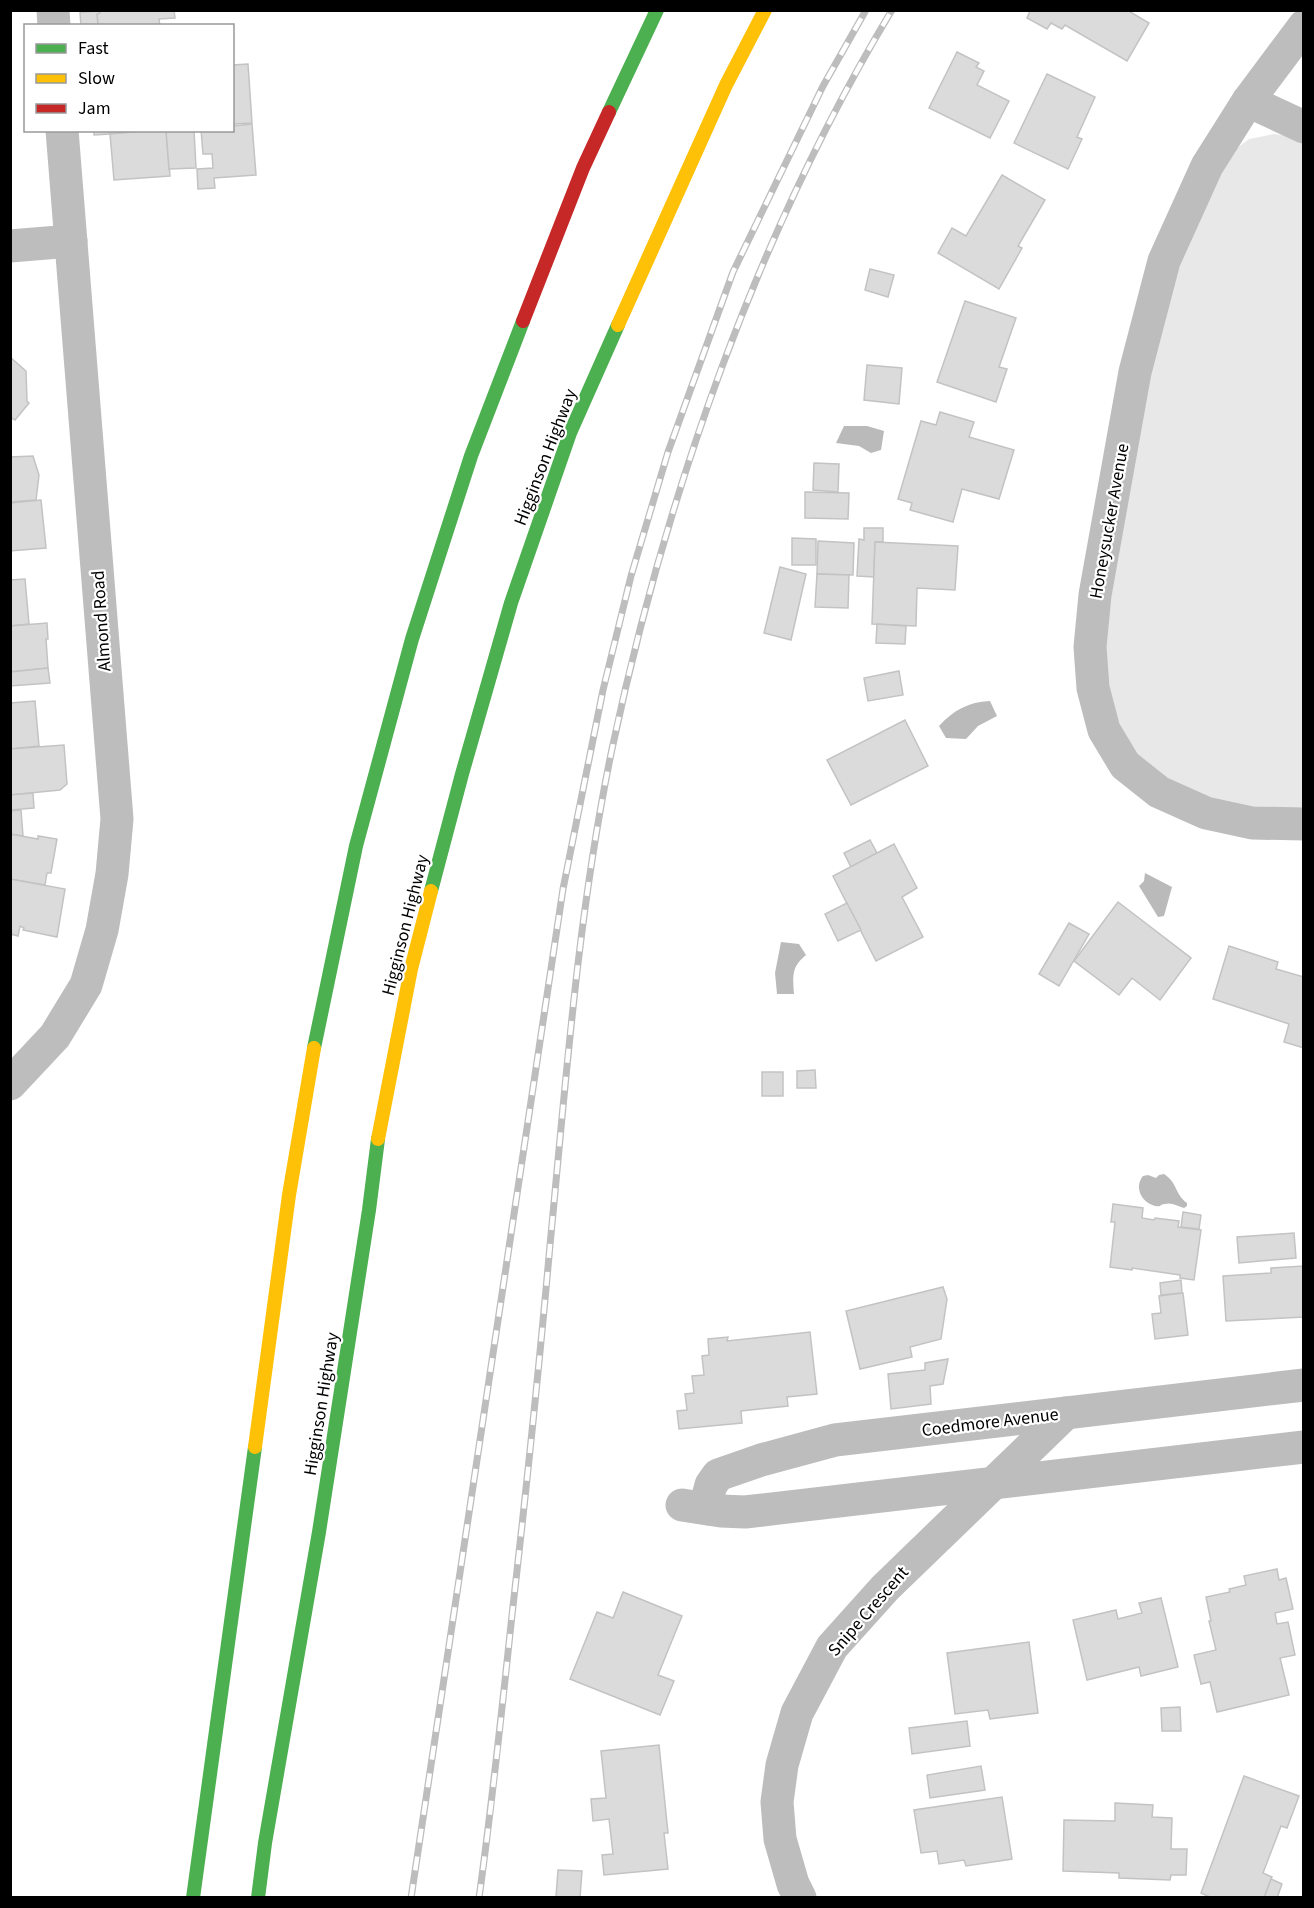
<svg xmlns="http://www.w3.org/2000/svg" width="1314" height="1908" font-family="'Source Sans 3',sans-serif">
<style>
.green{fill:#e8e8e8}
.water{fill:#bababa}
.building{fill:#dbdbdb;stroke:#c3c3c3;stroke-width:1.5}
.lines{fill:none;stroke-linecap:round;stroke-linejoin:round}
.street{stroke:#bdbdbd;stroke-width:33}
.fast{stroke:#4caf50;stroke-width:14}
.slow{stroke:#ffc107;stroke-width:14}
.jam{stroke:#c62828;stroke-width:14}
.rail-casing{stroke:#bdbdbd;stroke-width:7}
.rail{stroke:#fff;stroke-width:4.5;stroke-dasharray:14;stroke-linecap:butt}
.labels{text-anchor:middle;stroke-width:4.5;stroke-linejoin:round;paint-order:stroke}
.street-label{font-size:18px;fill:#000;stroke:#fff}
</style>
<rect width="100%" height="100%" fill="#fff"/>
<polygon class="green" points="1274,134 1303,138 1303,811 1237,808 1175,785 1132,755 1107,720 1101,646 1153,352 1192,218 1224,158 1249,139"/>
<g class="water">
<polygon points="844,426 867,426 884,431 881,450 871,453 859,446 836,443"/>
<path d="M990 701 997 716 978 726 966 739 946 738 939 726C954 710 968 702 990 701Z"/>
<polygon points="1145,873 1172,887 1164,916 1158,917 1139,886 1144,881"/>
<path d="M781 942 799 944 806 955C791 967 793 976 794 994H777L775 973Z"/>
<path d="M1164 1174C1178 1183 1174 1193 1187 1203V1206L1184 1208C1178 1206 1171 1202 1165 1204 1157 1205 1164 1207 1155 1206 1141 1202 1134 1187 1143 1176L1148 1175 1156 1178 1159 1175Z"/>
</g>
<g class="building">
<polygon points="103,10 174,10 175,18 159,19 160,26 98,26 97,14"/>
<polygon points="1029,10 1127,10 1149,23 1127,61 1065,25 1062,29 1051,23 1047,29 1027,18 1030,11"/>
<polygon points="100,11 100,13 97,14 98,26 81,26 80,12"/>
<polygon points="957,52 979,63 976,67 984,71 977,85 1009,101 990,138 929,108"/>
<polygon points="248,64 252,123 232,124 232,65"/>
<polygon points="1047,74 1095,97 1077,137 1082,139 1068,169 1014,143"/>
<polygon points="252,124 256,175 214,178 215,188 198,189 197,169 213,168 212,154 203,154 201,130 232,130 232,126"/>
<polygon points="94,130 109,130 110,134 94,135"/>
<polygon points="109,130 154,130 110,134"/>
<polygon points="154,130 166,130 170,176 114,180 110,134"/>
<polygon points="166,130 194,130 196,168 169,169"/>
<polygon points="1002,175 1045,200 1018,246 1022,248 999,289 938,253 952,228 966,236"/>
<polygon points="870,269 894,275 888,297 865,290"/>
<polygon points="965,301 1016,318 999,367 1007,369 996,402 937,382"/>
<polygon points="10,357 26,371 27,401 29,403 15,420 10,417"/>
<polygon points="867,365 902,368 899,404 864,400"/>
<polygon points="940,412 974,422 969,437 1014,450 999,499 962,489 953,522 910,510 912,503 898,499 921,421 936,425"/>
<polygon points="33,456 39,475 36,500 10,502 10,457"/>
<polygon points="814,463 839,464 838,492 813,490"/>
<polygon points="805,492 849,493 848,519 805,518"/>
<polygon points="41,500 46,548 10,551 10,503"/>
<polygon points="864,528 883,528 883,542 875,542 874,577 857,576 859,539 864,540"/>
<polygon points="792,538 816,539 816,565 792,565"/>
<polygon points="818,541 854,543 853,575 817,574"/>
<polygon points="875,542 958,546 955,590 917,588 916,626 872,624"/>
<polygon points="780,567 806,574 791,640 764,633"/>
<polygon points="817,574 849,575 848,608 815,607"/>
<polygon points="25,579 29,624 10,626 10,580"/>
<polygon points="47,623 48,639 46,639 48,668 10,672 10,626"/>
<polygon points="877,624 906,626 905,644 876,643"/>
<polygon points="48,668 50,683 10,686 10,672"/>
<polygon points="899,671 903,695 868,701 864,678"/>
<polygon points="35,701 39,746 10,749 10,703"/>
<polygon points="905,720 928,766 851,805 827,760"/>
<polygon points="64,745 67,784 60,790 10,795 10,749"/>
<polygon points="33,793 34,808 10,810 10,795"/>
<polygon points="21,810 23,836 10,834 10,811"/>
<polygon points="10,834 38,839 38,836 57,839 51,873 47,873 45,885 10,879"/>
<polygon points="870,840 877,853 851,867 844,853"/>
<polygon points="894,844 917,888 902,897 923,937 876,961 833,876"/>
<polygon points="10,879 65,889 57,937 23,930 24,928 20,926 18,936 10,934"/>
<polygon points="1118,902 1191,958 1160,1000 1132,978 1119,995 1074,961"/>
<polygon points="847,903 861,930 838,941 825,914"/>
<polygon points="1069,923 1089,934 1059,986 1039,974"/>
<polygon points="1229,946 1278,962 1276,969 1304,977 1304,1048 1284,1042 1289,1024 1213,999"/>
<polygon points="815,1070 816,1088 797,1088 797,1071"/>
<rect x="762" y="1072" width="21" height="24"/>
<polygon points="1113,1204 1143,1208 1142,1218 1154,1220 1155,1218 1179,1221 1178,1227 1201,1230 1194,1280 1180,1278 1180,1275 1132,1268 1132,1270 1110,1267 1115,1222 1111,1222"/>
<polygon points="1183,1212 1201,1215 1199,1229 1181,1227"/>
<polygon points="1294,1233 1296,1258 1239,1263 1237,1237"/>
<polygon points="1304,1266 1304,1317 1226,1321 1223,1276 1271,1273 1271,1268"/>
<polygon points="1181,1280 1182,1293 1161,1295 1160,1283"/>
<polygon points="943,1287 947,1299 941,1339 910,1347 912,1357 860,1369 846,1311"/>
<polygon points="1183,1293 1188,1335 1155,1339 1152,1314 1161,1313 1159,1296"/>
<polygon points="810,1332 817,1394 787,1397 788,1406 741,1411 742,1423 679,1429 677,1411 687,1410 685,1394 694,1393 692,1376 704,1375 702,1356 709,1355 708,1339 728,1337 727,1341"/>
<polygon points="948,1359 943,1384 930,1386 931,1404 891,1409 888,1374 925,1370 925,1363"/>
<polygon points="1277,1569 1279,1580 1286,1578 1293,1609 1275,1613 1277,1624 1288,1622 1295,1655 1280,1658 1289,1695 1217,1712 1210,1682 1201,1684 1194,1655 1216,1650 1209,1621 1211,1621 1206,1597 1230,1592 1229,1589 1246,1585 1244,1576"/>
<polygon points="623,1592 682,1616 658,1675 674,1681 660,1715 570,1679 597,1612 613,1618"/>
<polygon points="1161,1598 1178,1667 1141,1676 1139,1667 1087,1680 1073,1620 1116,1610 1118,1619 1142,1613 1139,1603"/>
<polygon points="1029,1642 1038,1713 990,1719 988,1710 955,1714 947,1653"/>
<polygon points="1180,1707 1181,1731 1162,1731 1161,1708"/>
<polygon points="967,1721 970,1746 912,1754 909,1728"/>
<polygon points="659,1745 668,1833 664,1833 668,1869 604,1875 602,1855 613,1854 609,1819 593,1821 591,1799 606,1798 601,1751"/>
<polygon points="981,1766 985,1790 930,1798 927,1775"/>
<polygon points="1244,1776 1299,1796 1287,1828 1281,1826 1263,1873 1272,1877 1264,1898 1212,1898 1201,1893"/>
<polygon points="1002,1797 1012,1859 966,1866 964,1860 939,1864 937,1851 921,1853 914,1810"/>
<polygon points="1115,1803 1153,1805 1152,1817 1172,1818 1171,1849 1187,1849 1186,1875 1171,1875 1170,1880 1119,1878 1119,1873 1063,1871 1064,1820 1115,1821"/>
<polygon points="558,1870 582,1871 580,1898 556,1897"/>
<polygon points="1271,1879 1282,1884 1277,1898 1264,1898"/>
</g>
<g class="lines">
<g class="street">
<polyline points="53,10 54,26"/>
<polyline points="1304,26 1248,101 1304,127"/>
<polyline points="1248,101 1207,166 1164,261 1135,372 1095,595 1090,647 1093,688 1104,730 1125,765 1159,792 1206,813 1252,823 1304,824"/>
<polyline points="10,246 71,241"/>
<polyline points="10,1084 55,1036 86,985 102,930 112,874 117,819 62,130"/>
<polyline points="682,1505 721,1511 745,1512 1304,1447"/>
<polyline points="709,1509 708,1496 711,1485 718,1475 761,1460 835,1440 1304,1385"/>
<polyline points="800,1898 793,1884 780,1839 777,1802 782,1765 797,1713 832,1647 885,1588 1066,1413"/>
</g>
<g class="fast">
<polyline points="609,112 657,10"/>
<polyline points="431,891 462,774 511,603 570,433 618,325"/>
<polyline points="314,1048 356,846 412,639 471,456 523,321"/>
<polyline points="193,1898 255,1447"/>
<polyline points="258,1898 265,1843 319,1532 369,1210 378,1139"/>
</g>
<g class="slow">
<polyline points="618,325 726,85 765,10"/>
<polyline points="378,1139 411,969 431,891"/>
<polyline points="255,1447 289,1195 314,1048"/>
</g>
<polyline class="jam" points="523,321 583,168 609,112"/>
<g class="rail-casing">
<g id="rail">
<polyline points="411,1898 563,889 603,690 631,576 668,452 733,272 823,86 866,10"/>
<path d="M479 1898C492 1804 502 1710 512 1615 526 1492 539 1369 550 1245 566 1080 578 912 612 749 666 494 757 234 892 10"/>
</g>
</g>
<use href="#rail" class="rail"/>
</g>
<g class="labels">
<g class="street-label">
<text transform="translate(545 457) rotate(-69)" y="6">Higginson Highway</text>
<text transform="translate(1109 521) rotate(-80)" y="6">Honeysucker Avenue</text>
<text transform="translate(101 621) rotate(-94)" y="6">Almond Road</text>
<text transform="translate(405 925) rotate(-76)" y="6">Higginson Highway</text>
<text transform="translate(321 1404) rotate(-81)" y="6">Higginson Highway</text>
<text transform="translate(990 1422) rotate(-7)" y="6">Coedmore Avenue</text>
<text transform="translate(868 1611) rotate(-49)" y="6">Snipe Crescent</text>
</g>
</g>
<rect width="1314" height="1908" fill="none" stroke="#000000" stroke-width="24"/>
<rect x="24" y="24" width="210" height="108" fill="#ffffff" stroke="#999999" stroke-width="1.5"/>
<rect x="36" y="44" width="30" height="9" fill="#4caf50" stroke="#999999" stroke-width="1.5"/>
<text x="78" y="54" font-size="18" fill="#000000">Fast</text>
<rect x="36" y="74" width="30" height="9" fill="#ffc107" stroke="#999999" stroke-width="1.5"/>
<text x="78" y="84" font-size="18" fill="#000000">Slow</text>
<rect x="36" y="104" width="30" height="9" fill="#c62828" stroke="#999999" stroke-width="1.5"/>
<text x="78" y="114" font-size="18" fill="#000000">Jam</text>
</svg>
